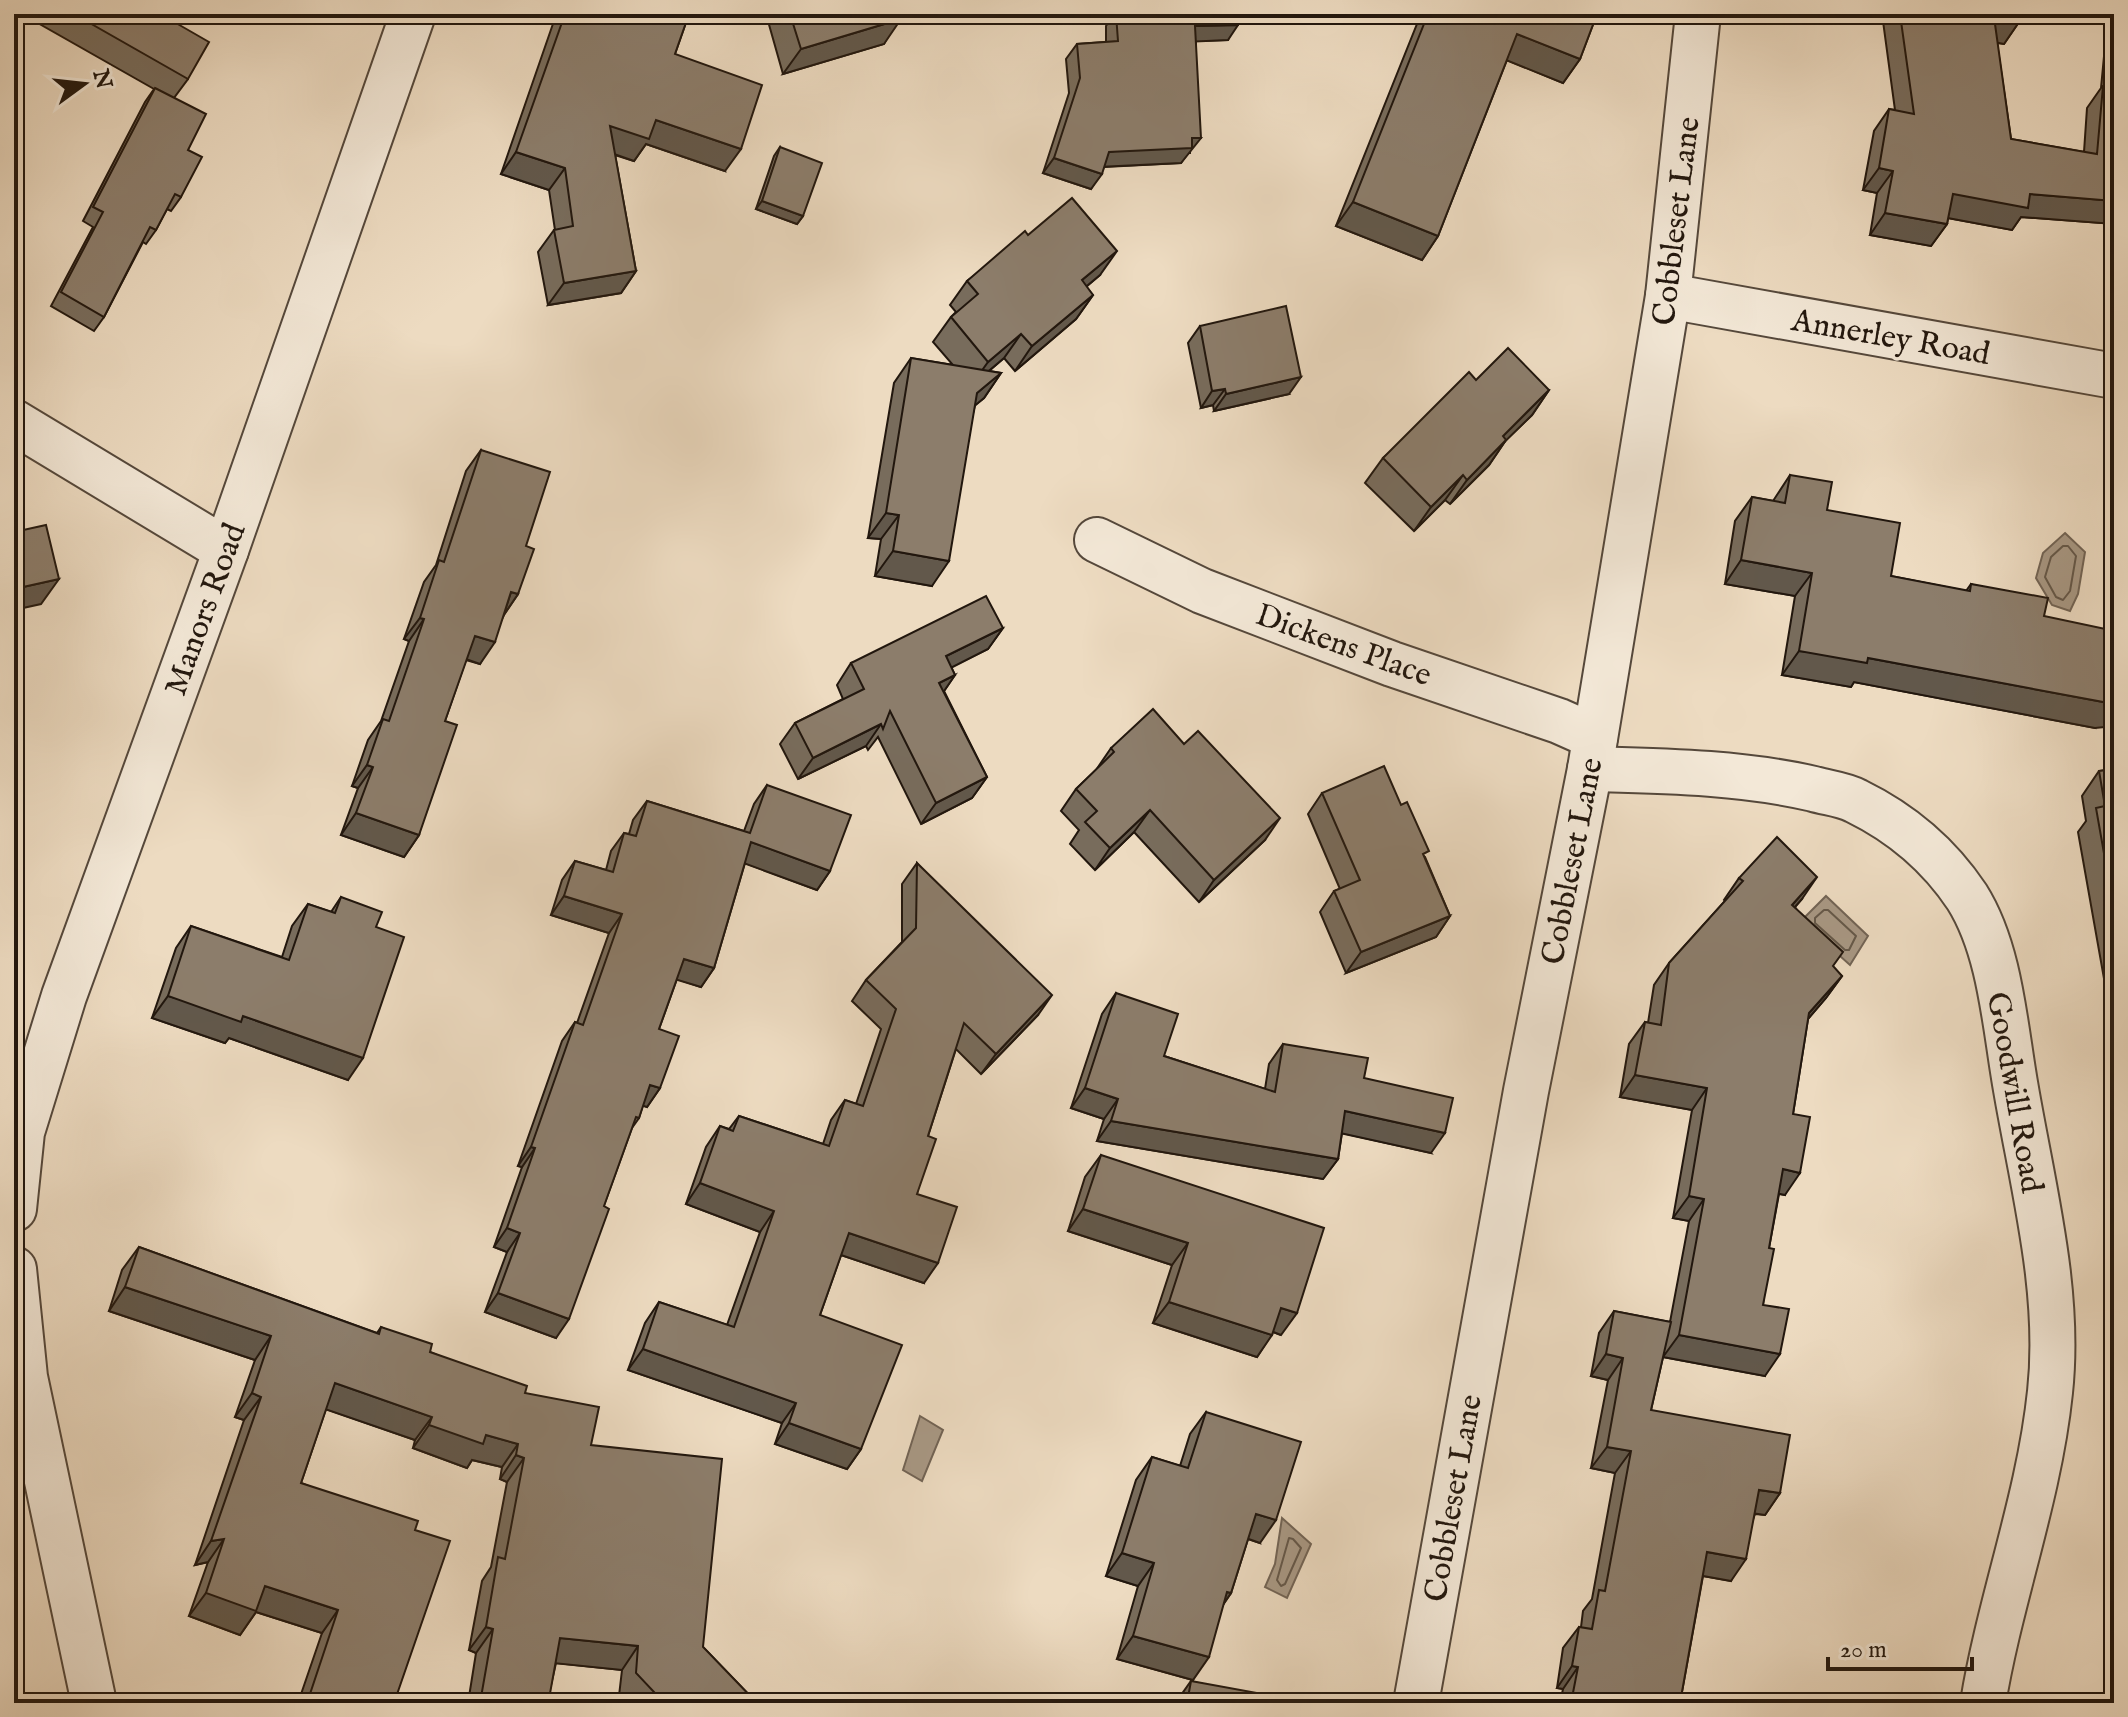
<svg xmlns="http://www.w3.org/2000/svg" width="2128" height="1717" font-family="'IM FELL English',serif">
<style>
.water{fill:#a89884;stroke:#726455;stroke-width:2}
.lines{fill:none;stroke-linecap:round;stroke-linejoin:round}
.shore{stroke:#655849;stroke-width:2}
.minor-casing{stroke:#55483b;stroke-width:48}
.minor{stroke:#f3e8d7;stroke-width:44}
.wall{fill:#786c5c;stroke:#22170e;stroke-width:2}
.shaded-wall{fill:#62584b;stroke:#22170e;stroke-width:2}
.building{fill:#8c7d6b;stroke:#22170e;stroke-width:2}
.labels{text-anchor:middle;stroke-width:7;stroke-linejoin:round;paint-order:stroke}
.street-label{font-size:32px;fill:#22170e;stroke:#f3e8d7}
</style>
<rect width="100%" height="100%" fill="#eddbc1"/>
<filter id="stains"><feTurbulence type="fractalNoise" baseFrequency=".0025" numOctaves="4"/><feColorMatrix values="0 0 0 0 .2 0 0 0 0 .09 0 0 0 0 .02 0 0 0 .5 -.17"/></filter>
<radialGradient id="worn" r=".72"><stop offset=".6" stop-color="#630" stop-opacity="0"/><stop offset="1" stop-color="#630" stop-opacity=".3"/></radialGradient>
<g class="water">
<polygon points="2065,533 2085,552 2078,594 2070,611 2052,605 2036,578 2043,553"/>
<polygon points="1826,896 1868,936 1850,965 1801,921"/>
<polygon points="920,1416 943,1430 922,1481 903,1470"/>
<polygon points="1282,1518 1311,1544 1287,1598 1265,1587 1275,1564"/>
</g>
<g class="lines">
<g class="shore">
<polygon points="2063,546 2068,546 2076,556 2070,591 2063,600 2056,597 2045,577 2051,557"/>
<polygon points="1824,910 1828,910 1856,936 1849,950 1845,950 1815,923 1815,918"/>
<polygon points="1289,1538 1293,1539 1301,1548 1285,1584 1281,1586 1277,1580"/>
</g>
<g class="minor-casing">
<g id="minor">
<polyline points="1668,296 2114,376"/>
<polyline points="14,422 226,550"/>
<polyline points="1097,540 1202,591 1392,664 1559,721 1595,737"/>
<path d="M1590 769C1664 771 1741 772 1814 789 1827 793 1843 794 1856 801 1901 823 1939 855 1967 897 2001 951 2005 1028 2016 1089 2033 1188 2061 1292 2050 1392 2039 1498 2000 1599 1983 1703"/>
<polyline points="14,1209 22,1132 64,996 226,550 413,14"/>
<polyline points="14,1269 25,1377 94,1703"/>
<polyline points="1416,1703 1526,1091 1590,769 1668,296 1698,14"/>
</g>
</g>
<use href="#minor" class="minor"/>
</g>
<g class="wall">
<polygon points="22,14 172,14 169,19 188,79 174,98 188,150 181,197 171,211 167,209 156,230 146,244 143,242 104,317 94,331 51,306 93,227 83,221 145,102 154,89"/>
<polygon points="543,14 689,14 675,54 725,171 646,144 634,161 615,155 636,271 621,293 548,305 538,252 554,230 555,230 549,190 501,174 555,18"/>
<polygon points="766,14 900,14 884,44 783,74"/>
<polygon points="1114,14 1238,14 1228,40 1196,41 1190,153 1188,153 1181,163 1104,167 1091,189 1043,173 1069,93 1066,59 1077,44 1106,42 1106,26"/>
<polygon points="1421,14 1597,14 1580,59 1563,83 1507,60 1438,236 1422,260 1336,226"/>
<polygon points="1872,14 2021,14 2019,22 2004,44 1997,43 2011,139 2084,152 2087,108 2101,88 2108,14 2114,14 2114,224 2021,217 2012,230 1948,218 1947,224 1931,246 1870,235 1877,193 1863,190 1874,131 1889,109 1895,110 1883,21 1871,19"/>
<polygon points="780,147 803,216 797,224 756,209 774,156"/>
<polygon points="1028,235 1100,275 1086,287 1093,295 1076,319 1015,371 1004,358 989,371 1001,373 984,398 975,405 932,586 875,576 881,539 868,538 894,383 911,358 953,365 933,342 951,317 956,312 950,305 967,281"/>
<polygon points="1200,326 1289,394 1214,411 1213,405 1201,408 1188,343"/>
<polygon points="1476,380 1549,390 1532,415 1506,440 1489,465 1450,504 1445,500 1414,531 1365,483 1383,458"/>
<polygon points="481,450 526,546 518,594 504,615 480,664 466,660 445,721 419,835 404,857 341,835 358,788 352,786 368,740 381,721 409,641 404,639 424,582 436,565 466,471"/>
<polygon points="1790,475 1827,510 1891,576 1966,591 1971,584 2044,616 2095,728 1854,682 1851,687 1782,675 1795,596 1725,584 1735,521 1752,497 1773,501"/>
<polygon points="1003,628 988,649 951,667 955,675 944,691 987,777 972,798 921,824 878,737 868,750 866,746 798,779 780,744 795,723 843,699 837,685 851,663"/>
<polygon points="1111,748 1265,840 1199,902 1134,832 1095,870 1070,844 1079,830 1061,811 1076,789 1096,770"/>
<polygon points="2114,769 2114,1035 2078,832 2086,821 2082,796 2099,771"/>
<polygon points="767,785 830,871 817,890 745,863 714,968 701,987 677,979 659,1029 660,1088 647,1107 643,1105 639,1118 632,1128 556,1338 485,1312 507,1252 494,1247 522,1167 518,1166 562,1041 575,1022 577,1023 609,933 551,915 562,880 575,861 606,870 611,851 624,833 629,834 633,820 647,801 744,831 754,804"/>
<polygon points="1322,793 1425,857 1450,916 1436,937 1346,973 1320,912 1334,891 1340,889 1308,814"/>
<polygon points="917,863 1038,1015 981,1074 956,1049 928,1136 917,1194 924,1283 841,1255 820,1315 861,1449 847,1469 775,1444 782,1423 628,1370 645,1323 659,1302 727,1325 760,1232 686,1204 706,1147 720,1126 729,1129 739,1116 823,1144 831,1120 845,1100 856,1104 881,1029 852,1001 866,980 902,942 902,884"/>
<polygon points="1739,878 1802,899 1795,907 1833,967 1842,976 1826,998 1808,1019 1793,1114 1785,1195 1779,1194 1769,1248 1763,1305 1765,1376 1663,1357 1651,1410 1780,1493 1765,1515 1755,1514 1731,1581 1703,1576 1680,1703 1560,1703 1563,1689 1557,1688 1563,1648 1579,1627 1581,1627 1583,1611 1592,1599 1615,1473 1591,1468 1608,1380 1591,1376 1599,1333 1614,1311 1670,1322 1689,1221 1673,1218 1692,1110 1620,1097 1629,1044 1645,1022 1648,1023 1654,985 1669,963 1725,901 1724,900"/>
<polygon points="341,897 376,927 348,1080 229,1038 225,1043 152,1018 176,948 191,926 282,957 292,926 308,904 331,912"/>
<polygon points="1116,993 1164,1056 1265,1089 1269,1064 1283,1044 1364,1078 1431,1153 1342,1133 1338,1159 1323,1179 1097,1141 1104,1119 1071,1108 1102,1014"/>
<polygon points="1101,1155 1281,1335 1273,1332 1257,1357 1153,1323 1172,1265 1068,1231 1085,1177"/>
<polygon points="139,1247 377,1333 381,1327 430,1352 525,1393 591,1445 703,1647 757,1703 625,1703 619,1696 622,1670 556,1663 547,1703 468,1703 476,1653 469,1650 482,1581 491,1567 507,1482 500,1479 502,1467 472,1460 467,1468 413,1448 415,1440 326,1409 301,1483 415,1530 394,1703 298,1703 322,1633 256,1612 240,1635 189,1616 208,1562 195,1565 244,1420 235,1417 255,1360 109,1311 122,1270"/>
<polygon points="1206,1412 1260,1543 1248,1539 1231,1593 1223,1605 1193,1680 1117,1659 1138,1586 1106,1576 1136,1480 1152,1457 1180,1466 1190,1434"/>
<polygon points="1191,1681 1267,1703 1178,1703 1179,1698"/>
</g>
<g class="shaded-wall">
<polygon points="543,14 558,14 555,18"/>
<polygon points="1875,14 1888,14 1883,21 1871,19"/>
<polygon points="1994,17 2019,22 2004,44 1978,39"/>
<polygon points="901,19 884,44 783,74 801,49"/>
<polygon points="1238,25 1228,40 1185,42 1195,26"/>
<polygon points="1517,34 1580,59 1563,83 1501,58"/>
<polygon points="656,120 741,149 725,171 646,144 634,161 594,147 610,126"/>
<polygon points="1192,138 1201,138 1181,163 1098,167 1109,152"/>
<polygon points="516,152 565,168 549,190 501,174"/>
<polygon points="1054,158 1102,174 1091,189 1043,173"/>
<polygon points="1879,168 1893,171 1877,193 1863,190"/>
<polygon points="1953,194 2030,194 2114,201 2114,224 2021,217 2012,230 1937,216"/>
<polygon points="762,201 803,216 797,224 756,209"/>
<polygon points="1353,202 1438,236 1422,260 1336,226"/>
<polygon points="1885,213 1947,224 1931,246 1870,235"/>
<polygon points="1117,251 1100,275 1064,305 1082,280"/>
<polygon points="636,271 621,293 548,305 564,283"/>
<polygon points="1093,295 1076,319 1015,371 1032,346"/>
<polygon points="1021,334 1004,358 971,386 988,362"/>
<polygon points="1001,373 984,398 960,418 977,393"/>
<polygon points="1301,377 1289,394 1214,411 1226,394"/>
<polygon points="1225,389 1213,405 1201,408 1212,391"/>
<polygon points="1549,390 1532,415 1485,461 1503,436"/>
<polygon points="1506,440 1489,465 1450,504 1467,480"/>
<polygon points="1463,475 1445,500 1414,531 1431,507"/>
<polygon points="886,513 899,515 881,539 868,538"/>
<polygon points="893,551 949,561 932,586 875,576"/>
<polygon points="1741,560 1812,573 1795,596 1725,584"/>
<polygon points="59,579 41,604 14,610 14,589"/>
<polygon points="511,592 518,594 503,616"/>
<polygon points="420,618 424,619 409,641 404,639"/>
<polygon points="1003,628 988,649 931,678 946,656"/>
<polygon points="475,636 495,642 480,664 460,657"/>
<polygon points="1799,651 1868,658 2114,704 2114,726 2095,728 1854,682 1851,687 1782,675"/>
<polygon points="955,675 940,697 939,683"/>
<polygon points="881,724 866,746 798,779 813,758"/>
<polygon points="367,765 373,767 358,788 352,786"/>
<polygon points="987,777 972,798 921,824 936,803"/>
<polygon points="1150,810 1134,832 1095,870 1110,848"/>
<polygon points="356,813 419,835 404,857 341,835"/>
<polygon points="1280,818 1265,840 1199,902 1214,880"/>
<polygon points="751,842 830,871 817,890 738,861"/>
<polygon points="1817,877 1802,899 1777,927 1792,905"/>
<polygon points="564,896 622,914 609,933 551,915"/>
<polygon points="1450,916 1436,937 1346,973 1361,952"/>
<polygon points="684,959 714,968 701,987 671,978"/>
<polygon points="1842,976 1826,998 1794,1035 1809,1013"/>
<polygon points="1052,995 1038,1015 981,1074 996,1054"/>
<polygon points="168,996 243,1016 363,1058 348,1080 229,1038 225,1043 152,1018"/>
<polygon points="1635,1075 1707,1088 1692,1110 1620,1097"/>
<polygon points="650,1085 660,1088 647,1107 637,1104"/>
<polygon points="1085,1088 1118,1099 1104,1119 1071,1108"/>
<polygon points="1345,1111 1445,1133 1431,1153 1331,1131"/>
<polygon points="1111,1121 1338,1159 1323,1179 1097,1141"/>
<polygon points="531,1147 535,1148 522,1167 518,1166"/>
<polygon points="1783,1169 1800,1173 1785,1195 1767,1191"/>
<polygon points="700,1183 774,1211 760,1232 686,1204"/>
<polygon points="1689,1196 1704,1199 1689,1221 1673,1218"/>
<polygon points="1083,1209 1188,1243 1172,1265 1068,1231"/>
<polygon points="507,1228 520,1233 507,1252 494,1247"/>
<polygon points="849,1233 938,1263 924,1283 835,1253"/>
<polygon points="125,1287 271,1336 255,1360 109,1311"/>
<polygon points="498,1293 569,1319 556,1338 485,1312"/>
<polygon points="1169,1302 1272,1335 1257,1357 1153,1323"/>
<polygon points="1281,1308 1297,1313 1281,1335 1266,1329"/>
<polygon points="1679,1335 1780,1354 1765,1376 1663,1357"/>
<polygon points="643,1349 796,1403 782,1423 628,1370"/>
<polygon points="1606,1354 1623,1358 1608,1380 1591,1376"/>
<polygon points="335,1383 432,1417 415,1440 319,1407"/>
<polygon points="252,1393 261,1397 244,1420 235,1417"/>
<polygon points="789,1423 861,1449 847,1469 775,1444"/>
<polygon points="429,1425 486,1435 518,1444 502,1467 472,1460 467,1468 413,1448"/>
<polygon points="1607,1447 1631,1451 1615,1473 1591,1468"/>
<polygon points="516,1455 524,1458 507,1482 500,1479"/>
<polygon points="1759,1490 1780,1493 1765,1515 1744,1512"/>
<polygon points="1256,1514 1276,1520 1260,1543 1240,1536"/>
<polygon points="224,1539 208,1562 195,1565 211,1541"/>
<polygon points="1707,1552 1746,1559 1731,1581 1692,1574"/>
<polygon points="1122,1553 1154,1563 1138,1586 1106,1576"/>
<polygon points="265,1586 338,1610 322,1633 256,1612 240,1635 189,1616 206,1593"/>
<polygon points="1227,1592 1231,1593 1215,1616"/>
<polygon points="486,1627 493,1629 476,1653 469,1650"/>
<polygon points="1133,1636 1209,1657 1193,1680 1117,1659"/>
<polygon points="560,1638 638,1646 622,1670 543,1662"/>
<polygon points="1572,1666 1578,1667 1563,1689 1557,1688"/>
</g>
<g class="building">
<polygon points="74,14 172,14 169,19 209,42 188,79"/>
<polygon points="565,14 689,14 675,54 762,85 741,149 656,120 649,139 610,126 636,271 564,283 554,230 573,226 565,168 516,152"/>
<polygon points="790,14 900,14 901,19 801,49"/>
<polygon points="1116,14 1238,14 1238,25 1195,26 1201,138 1192,138 1192,148 1109,152 1102,174 1054,158 1080,78 1077,44 1118,41"/>
<polygon points="1428,14 1597,14 1580,59 1517,34 1438,236 1353,202"/>
<polygon points="1900,14 2021,14 2019,22 1994,17 2011,139 2097,154 2103,86 2114,87 2114,201 2030,194 2028,208 1953,194 1947,224 1885,213 1893,171 1879,168 1889,109 1914,114"/>
<polygon points="155,88 206,114 188,150 202,157 181,197 175,194 156,230 150,227 104,317 61,292 103,212 93,207"/>
<polygon points="780,147 822,163 803,216 762,201"/>
<polygon points="1072,198 1117,251 1082,280 1093,295 1032,346 1021,334 988,362 951,317 978,294 967,281 1025,231 1028,235"/>
<polygon points="1286,306 1301,377 1226,394 1225,389 1212,391 1200,326"/>
<polygon points="1508,348 1549,390 1503,436 1506,440 1467,480 1463,475 1431,507 1383,458 1469,372 1476,380"/>
<polygon points="911,358 1001,373 977,393 949,561 893,551 899,515 886,513"/>
<polygon points="481,450 550,472 526,546 534,549 518,594 511,592 495,642 475,636 445,721 457,725 419,835 356,813 373,767 367,765 383,719 389,721 424,619 420,618 439,560 444,562"/>
<polygon points="1790,475 1832,482 1827,510 1900,523 1891,576 1970,591 1971,584 2048,598 2044,616 2110,630 2114,629 2114,704 1868,658 1867,663 1799,651 1812,573 1741,560 1752,497 1785,503"/>
<polygon points="46,525 59,579 14,589 14,532"/>
<polygon points="986,596 1003,628 946,656 955,675 939,683 987,777 936,803 890,711 883,729 881,724 813,758 795,723 864,689 851,663"/>
<polygon points="1153,709 1184,744 1198,731 1280,818 1214,880 1150,810 1110,848 1085,822 1097,811 1076,789 1114,752 1111,748"/>
<polygon points="1384,766 1401,805 1407,802 1429,851 1423,854 1450,916 1361,952 1334,891 1360,880 1322,793"/>
<polygon points="2114,769 2114,910 2096,808 2105,806 2099,771"/>
<polygon points="767,785 851,815 830,871 751,842 714,968 684,959 659,1029 679,1036 660,1088 650,1085 639,1118 636,1117 604,1206 609,1209 569,1319 498,1293 520,1233 507,1228 535,1148 531,1147 575,1022 583,1025 622,914 564,896 575,861 613,872 624,833 636,836 647,801 750,833"/>
<polygon points="1777,837 1817,877 1792,905 1843,952 1833,966 1842,976 1809,1013 1793,1114 1810,1117 1800,1173 1783,1169 1769,1248 1774,1249 1763,1305 1789,1309 1780,1354 1679,1335 1704,1199 1689,1196 1707,1088 1635,1075 1645,1022 1661,1025 1669,963 1743,881 1739,878"/>
<polygon points="917,863 1052,995 996,1054 964,1023 928,1136 936,1139 917,1194 957,1207 938,1263 849,1233 820,1315 902,1345 861,1449 789,1423 796,1403 643,1349 659,1302 734,1327 774,1211 700,1183 720,1126 733,1131 739,1116 829,1146 845,1100 863,1106 896,1009 866,980 916,928"/>
<polygon points="341,897 382,912 376,927 404,937 363,1058 243,1016 241,1022 168,996 191,926 289,960 308,904 335,913"/>
<polygon points="1116,993 1178,1014 1164,1056 1275,1092 1283,1044 1368,1058 1364,1078 1453,1098 1445,1133 1345,1111 1338,1159 1111,1121 1118,1099 1085,1088"/>
<polygon points="1101,1155 1324,1228 1297,1313 1281,1308 1272,1335 1169,1302 1188,1243 1083,1209"/>
<polygon points="139,1247 379,1334 381,1327 432,1344 430,1352 527,1386 525,1393 599,1407 591,1445 722,1459 703,1647 757,1703 656,1703 651,1698 655,1693 636,1673 638,1646 560,1638 549,1699 543,1699 543,1703 480,1703 493,1629 486,1627 498,1557 505,1559 524,1458 516,1455 518,1444 486,1435 483,1444 429,1425 432,1417 335,1383 301,1483 418,1521 415,1530 450,1541 394,1703 307,1703 338,1610 265,1586 256,1611 206,1593 224,1539 211,1541 261,1397 252,1393 271,1336 125,1287"/>
<polygon points="1614,1311 1671,1322 1651,1410 1790,1435 1780,1493 1759,1490 1746,1559 1707,1552 1680,1703 1571,1703 1578,1667 1572,1666 1579,1627 1592,1629 1599,1590 1605,1591 1631,1451 1607,1447 1623,1358 1606,1354"/>
<polygon points="1206,1412 1301,1442 1276,1520 1256,1514 1231,1593 1227,1592 1209,1657 1133,1636 1154,1563 1122,1553 1152,1457 1188,1468"/>
<polygon points="1191,1681 1268,1695 1267,1703 1187,1703"/>
</g>
<g class="labels">
<g class="street-label">
<text transform="translate(1675 221) rotate(-83)" y="11">Cobbleset Lane</text>
<text transform="translate(1891 336) rotate(10)" y="11">Annerley Road</text>
<text transform="translate(204 609) rotate(-70)" y="11">Manors Road</text>
<text transform="translate(1344 644) rotate(20)" y="11">Dickens Place</text>
<text transform="translate(1571 861) rotate(-79)" y="11">Cobbleset Lane</text>
<text transform="translate(2016 1092) rotate(80)" y="11">Goodwill Road</text>
<text transform="translate(1452 1498) rotate(-80)" y="11">Cobbleset Lane</text>
</g>
</g>
<rect width="2128" height="1717" fill="none" stroke="#eddbc1" stroke-width="48"/>
<rect x="16" y="16" width="2096" height="1685" fill="none" stroke="#22170e" stroke-width="4"/>
<rect x="24" y="24" width="2080" height="1669" fill="none" stroke="#22170e" stroke-width="2"/>
<g transform="translate(84 84) rotate(75)" stroke="#f3e8d7" stroke-width="6" paint-order="stroke">
<path d="M0-6L14 30L0 20L-14 30Z" fill="#22170e"/>
<text y="-12" font-size="22" font-weight="bold" text-anchor="middle" fill="#22170e">N</text>
</g>
<path d="M1828 1657v12h144v-12" fill="none" stroke="#22170e" stroke-width="4"/>
<text x="1840" y="1657" font-size="24" fill="#22170e" stroke="#f3e8d7" stroke-width="6" paint-order="stroke">20 m</text>
<rect width="100%" height="100%" filter="url(#stains)"/>
<rect width="100%" height="100%" fill="url(#worn)"/>
</svg>
